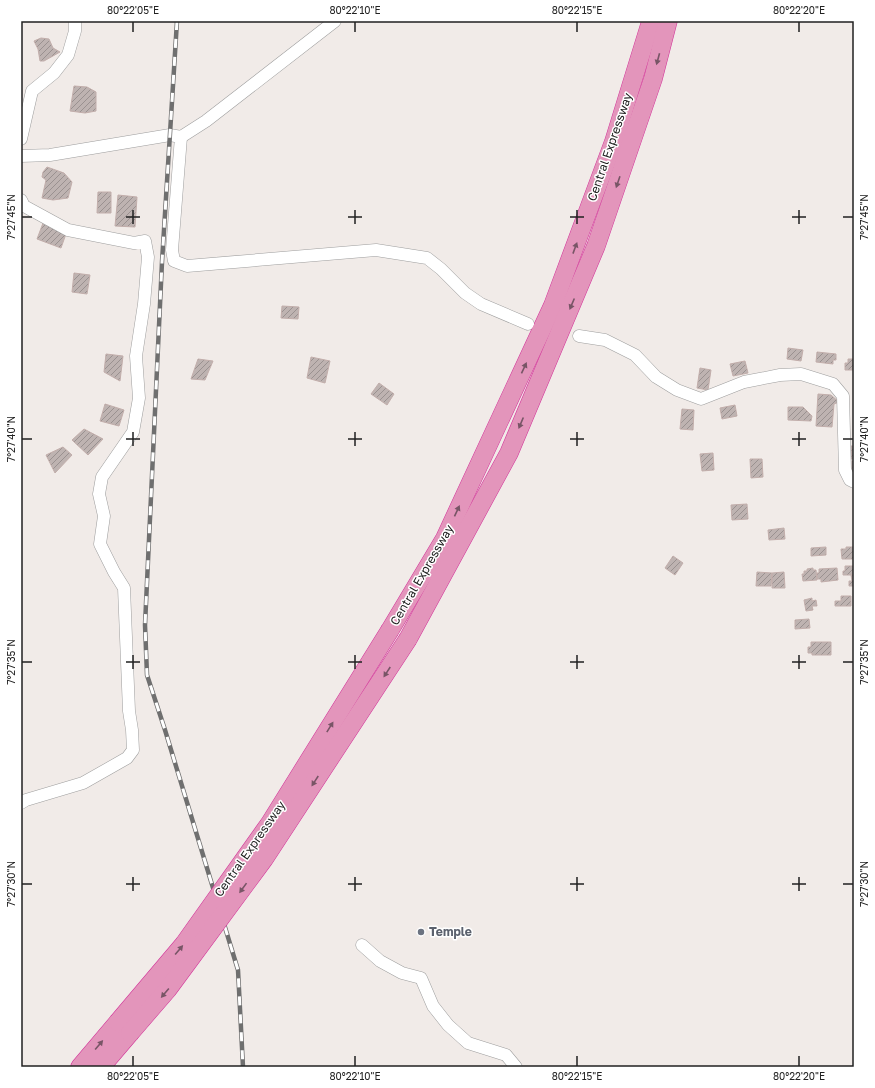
<svg xmlns="http://www.w3.org/2000/svg" width="875" height="1088" font-family="'Golos Text',sans-serif">
<style>
.building{fill:url(#building-hatch);stroke:#c2aeab}
.lines{fill:none;stroke-linecap:round;stroke-linejoin:round}
.minor-casing{stroke:#9e9e9e;stroke-width:13}
.highway-casing{stroke:#d23299;stroke-width:19}
.minor{stroke:#fff;stroke-width:12}
.highway{stroke:#e395bb;stroke-width:18}
.rail-casing{stroke:#6f6f6f;stroke-width:4.5}
.rail{stroke:#fff;stroke-width:3;stroke-dasharray:9;stroke-linecap:butt}
.highway-bridge-casing{stroke:#d23299;stroke-width:19;stroke-linecap:butt}
.highway-bridge{stroke:#e395bb;stroke-width:18}
.oneway{fill:#785566}
.ticks{fill:none;stroke:#212121;stroke-width:1.5}
.worship-dot{fill:#6b7280;stroke:#fff;stroke-width:1.5}
.labels{text-anchor:middle;stroke-width:3;stroke-linejoin:round;paint-order:stroke}
.street-label{font-size:12px;fill:#212121;stroke:#fff}
.worship-label{font-size:12px;font-weight:bold;fill:#5b616d;stroke:#fff;text-anchor:start}
.neatline{fill:none;stroke:#212121;stroke-width:1.5}
.ticks-label{font-size:10px;text-anchor:middle;fill:#212121}
</style>
<defs>
<pattern id="building-hatch" width="6" height="6" patternUnits="userSpaceOnUse"><rect width="6" height="6" fill="#beb3b1"/><path d="M-1 1l2-2M0 6l6-6M5 7l2-2" fill="none" stroke="#9a9190"/></pattern>
</defs>
<rect width="100%" height="100%" fill="#f1ebe8"/>
<g class="building">
<polygon points="41,38 49,39 53,48 60,52 44,61 40,61 38,49 34,41"/>
<polygon points="74,86 87,87 96,92 96,111 85,113 70,111"/>
<polygon points="47,167 64,173 72,182 68,198 53,200 42,198 46,180 42,177 43,172"/>
<polygon points="98,192 111,192 111,213 97,213"/>
<polygon points="118,195 137,197 135,227 115,226"/>
<polygon points="43,223 67,231 61,248 37,239"/>
<polygon points="74,273 90,275 87,294 72,292"/>
<polygon points="282,306 299,307 298,319 281,318"/>
<polygon points="788,348 803,350 801,361 787,359"/>
<polygon points="817,352 836,354 836,360 833,360 833,364 816,362"/>
<polygon points="106,354 123,356 120,381 104,372"/>
<polygon points="311,357 330,361 325,383 307,378"/>
<polygon points="198,359 213,361 205,380 191,379"/>
<polygon points="848,359 854,359 854,370 845,370 845,363 848,363"/>
<polygon points="745,361 748,373 733,376 730,364"/>
<polygon points="700,368 711,370 708,390 697,388"/>
<polygon points="379,383 394,394 387,405 371,394"/>
<polygon points="818,394 831,395 839,402 834,404 832,427 816,426"/>
<polygon points="105,404 124,410 119,426 100,421"/>
<polygon points="735,405 737,416 722,419 720,408"/>
<polygon points="788,407 803,407 812,416 811,421 788,420"/>
<polygon points="682,409 694,410 693,430 680,429"/>
<polygon points="84,429 103,439 88,455 72,440"/>
<rect x="851" y="446" width="3" height="13"/>
<polygon points="63,447 72,455 55,473 46,455"/>
<polygon points="713,453 714,470 702,471 700,454"/>
<polygon points="750,459 762,459 763,477 751,478"/>
<rect x="852" y="461" width="2" height="14"/>
<polygon points="747,504 748,519 732,520 731,505"/>
<polygon points="784,528 785,539 769,540 768,530"/>
<polygon points="826,547 826,555 811,556 811,548"/>
<polygon points="846,547 854,547 854,559 842,559 841,549 846,549"/>
<polygon points="673,556 683,563 675,575 665,568"/>
<polygon points="845,566 854,566 854,575 843,575 843,571 845,571"/>
<polygon points="813,568 813,570 816,570 817,580 803,581 802,574 804,574 804,571 807,571 807,569"/>
<polygon points="837,568 838,580 821,582 821,579 817,579 817,573 819,573 819,569"/>
<polygon points="757,572 772,573 771,586 756,586"/>
<polygon points="784,572 785,588 772,588 772,573"/>
<polygon points="851,575 854,575 854,586 849,586 849,581 852,581"/>
<polygon points="841,596 851,596 851,606 835,606 835,601 841,601"/>
<polygon points="812,598 812,601 816,600 817,606 812,606 813,610 806,611 804,600"/>
<polygon points="809,619 810,628 795,629 795,620"/>
<polygon points="811,642 831,642 831,655 812,655 812,653 808,653 808,647 811,647"/>
</g>
<g class="lines">
<g class="minor-casing">
<g id="minor">
<polyline points="181,137 206,121 335,21"/>
<polyline points="21,139 32,91 54,73 68,55 75,31 75,21"/>
<polyline points="21,156 50,155 170,135 181,137 172,250 174,261 187,266 376,250 427,258 441,269 465,293 481,304 528,324"/>
<polyline points="21,200 24,206 68,230 134,243 145,241 148,257 144,304 136,356 139,398 133,432 102,477 99,494 104,516 100,544 114,572 124,588 129,711 132,730 133,750 127,758 83,783 26,800 21,803"/>
<polyline points="579,336 605,340 635,355 656,377 677,390 701,399 744,382 780,375 801,374 833,384 843,396 845,470 850,480 854,482"/>
<polyline points="362,945 380,961 402,973 421,978 433,1006 448,1025 468,1043 506,1055 516,1067"/>
</g>
</g>
<g class="highway-casing">
<g id="highway">
<polyline points="390,630 445,538 553,305 614,141 651,21"/>
<polyline points="408,639 509,453 596,246 653,79 668,21"/>
<polyline points="80,1067 118,1022"/>
<polyline points="101,1067 130,1033"/>
</g>
</g>
<use href="#minor" class="minor"/>
<use href="#highway" class="highway"/>
<g class="rail-casing">
<polyline id="rail" points="177,21 162,262 145,625 147,675 165,730 238,970 243,1067"/>
</g>
<use href="#rail" class="rail"/>
<g class="highway-bridge-casing">
<g id="highway-bridge">
<polyline points="118,1022 184,944 270,823 390,630"/>
<polyline points="130,1033 168,989 264,859 408,639"/>
</g>
</g>
<use href="#highway-bridge" class="highway-bridge"/>
</g>
<defs><path id="oneway-solid" d="M-6-.8H1V-3.2L6.5 0L1 3.2V.8H-6Z"/></defs>
<g class="oneway">
<use href="#oneway-solid" transform="translate(658 59) rotate(105)"/>
<use href="#oneway-solid" transform="translate(618 182) rotate(109)"/>
<use href="#oneway-solid" transform="translate(575 248) rotate(-70)"/>
<use href="#oneway-solid" transform="translate(572 304) rotate(113)"/>
<use href="#oneway-solid" transform="translate(524 368) rotate(-65)"/>
<use href="#oneway-solid" transform="translate(521 423) rotate(113)"/>
<use href="#oneway-solid" transform="translate(457 511) rotate(-65)"/>
<use href="#oneway-solid" transform="translate(387 672) rotate(123)"/>
<use href="#oneway-solid" transform="translate(330 727) rotate(-58)"/>
<use href="#oneway-solid" transform="translate(315 781) rotate(123)"/>
<use href="#oneway-solid" transform="translate(243 888) rotate(126)"/>
<use href="#oneway-solid" transform="translate(179 950) rotate(-50)"/>
<use href="#oneway-solid" transform="translate(165 993) rotate(130)"/>
<use href="#oneway-solid" transform="translate(99 1045) rotate(-50)"/>
</g>
<path class="ticks" d="M133 22V32M355 22V32M577 22V32M799 22V32M133 210V224M355 210V224M577 210V224M799 210V224M22 217H32M126 217H140M348 217H362M570 217H584M792 217H806M843 217H853M133 432V446M355 432V446M577 432V446M799 432V446M22 439H32M126 439H140M348 439H362M570 439H584M792 439H806M843 439H853M133 655V669M355 655V669M577 655V669M799 655V669M22 662H32M126 662H140M348 662H362M570 662H584M792 662H806M843 662H853M133 877V891M355 877V891M577 877V891M799 877V891M22 884H32M126 884H140M348 884H362M570 884H584M792 884H806M843 884H853M133 1056V1066M355 1056V1066M577 1056V1066M799 1056V1066"/>
<circle class="worship-dot" cx="421" cy="932" r="4"/>
<g class="labels">
<g class="street-label">
<text transform="translate(610 147) rotate(-71)" y="4">Central Expressway</text>
<text transform="translate(422 575) rotate(-60)" y="4">Central Expressway</text>
<text transform="translate(250 849) rotate(-55)" y="4">Central Expressway</text>
</g>
<g class="worship-label">
<text x="429" y="936">Temple</text>
</g>
</g>
<rect width="875" height="1088" fill="none" stroke="#ffffff" stroke-width="44"/>
<rect x="22" y="22" width="831" height="1044" class="neatline"/>
<g class="ticks-label">
<text x="133" y="14">80°22'05"E</text>
<text x="355" y="14">80°22'10"E</text>
<text x="577" y="14">80°22'15"E</text>
<text x="799" y="14">80°22'20"E</text>
<text transform="translate(11 217) rotate(-90)" y="4">7°27'45"N</text>
<text transform="translate(864 217) rotate(-90)" y="4">7°27'45"N</text>
<text transform="translate(11 439) rotate(-90)" y="4">7°27'40"N</text>
<text transform="translate(864 439) rotate(-90)" y="4">7°27'40"N</text>
<text transform="translate(11 662) rotate(-90)" y="4">7°27'35"N</text>
<text transform="translate(864 662) rotate(-90)" y="4">7°27'35"N</text>
<text transform="translate(11 884) rotate(-90)" y="4">7°27'30"N</text>
<text transform="translate(864 884) rotate(-90)" y="4">7°27'30"N</text>
<text x="133" y="1080">80°22'05"E</text>
<text x="355" y="1080">80°22'10"E</text>
<text x="577" y="1080">80°22'15"E</text>
<text x="799" y="1080">80°22'20"E</text>
</g>
</svg>
